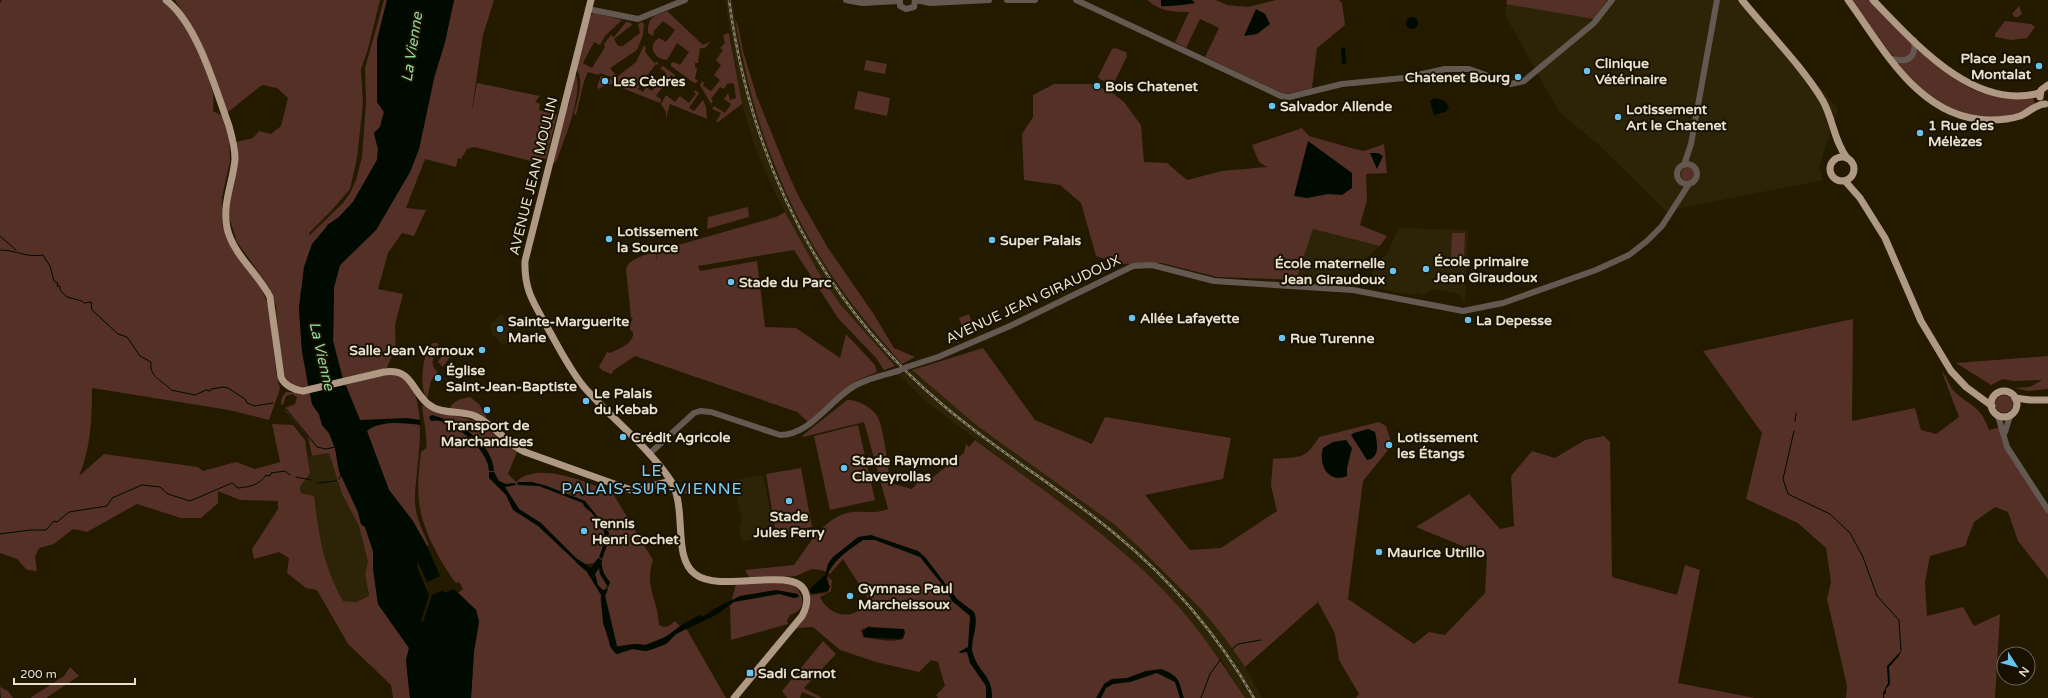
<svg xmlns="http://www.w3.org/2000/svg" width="2048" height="698" font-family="'Varela Round',sans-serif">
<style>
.built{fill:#2d2408}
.green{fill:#543026;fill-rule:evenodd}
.water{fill:#000a00}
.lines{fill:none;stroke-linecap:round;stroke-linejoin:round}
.stream{stroke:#000a00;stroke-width:1}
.minor{stroke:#645950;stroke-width:6}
.major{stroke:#af9884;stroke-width:7}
.rail-casing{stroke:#8a836e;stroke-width:2.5}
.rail{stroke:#191100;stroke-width:1;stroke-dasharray:3;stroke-linecap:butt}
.minor-bridge{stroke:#645950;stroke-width:6}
.poi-dot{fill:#69c3f1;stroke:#191100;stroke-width:1.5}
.labels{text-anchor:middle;stroke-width:4;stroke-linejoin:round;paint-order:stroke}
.poi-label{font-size:14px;font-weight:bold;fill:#e6e1d0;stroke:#191100;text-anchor:start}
.street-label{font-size:14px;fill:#e6e1d0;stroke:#191100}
.water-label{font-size:15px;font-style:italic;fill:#90d69a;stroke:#191100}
.quarter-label{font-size:16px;letter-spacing:1px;fill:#7dcef9;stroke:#191100}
</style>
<rect width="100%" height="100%" fill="#231a00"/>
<g class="built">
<polygon points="725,0 732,0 741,56 775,169 792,204 837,284 902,364 895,366 840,304 817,270 775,193 756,150 742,104"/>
<polygon points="1507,0 1747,0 1838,109 1819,167 1823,180 1666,211 1599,145 1559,112 1505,15"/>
<polygon points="1399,228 1468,230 1465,304 1459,294 1432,289 1424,295 1417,293 1414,295 1380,289 1377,284 1371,283 1373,271 1370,267 1386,255"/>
<polygon points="1313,229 1380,246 1337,284 1296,280"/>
<polygon points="502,313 513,340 502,345 491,333 492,331 489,326"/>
<polygon points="912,370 976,425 1115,525 1143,551 1201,609 1224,637 1245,667 1262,698 1245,698 1223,663 1171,598 1116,546 928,403 899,375"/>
<polygon points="329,453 342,494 359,526 368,562 365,573 369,596 356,602 343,601 335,586 326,565 319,537 300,487 310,473 308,457"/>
<polygon points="763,475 775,535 742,542 739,526 742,523 734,480"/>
</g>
<g class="green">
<path d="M2 0H161C186 16 205 64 213 93 214 98 213 105 213 111L221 115 229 136 230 161 222 197V225L232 249 261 288 269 307 276 371 280 389 269 420 229 410 92 388C92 418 91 448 79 476L104 454 198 467 203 471 236 462 255 469 280 462 272 424 293 425 305 440 310 473 300 487 301 493 314 496C319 537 323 565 343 601L356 602 369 596 365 573 368 562 359 526 342 494 329 453 312 456 308 437 285 410V408L295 404 297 397 292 394 286 396 283 405 281 404 282 397 286 392 310 393 313 406 319 414 322 425 329 433 335 448 339 471 358 512 361 524 365 527 373 551V568L378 604 409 648 406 660 410 698H393L391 685 348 644 317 590 306 588 287 573 289 558 279 552 254 559 252 549 278 509V501L240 500 218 491V503L201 518H181L137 504 87 532 73 529 54 544 39 548 35 557 37 571 27 570 17 559 0 553V4Z"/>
<path d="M175 0H380L368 49 361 69 363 104 357 158 350 189 332 210 309 233 310 235 343 203 350 193 356 180 362 157 366 102 365 68 384 0H387L377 40V102L384 112 380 127 374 133 378 149 377 160 353 202 339 217 327 225 301 290 299 308 302 351 308 386C294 389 285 381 281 368L276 306 269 287 237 242 228 214 236 142 253 138 259 131 271 134 281 126 288 98 277 88 262 85 227 113 199 39Z"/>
<polygon points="454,0 494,0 483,35 471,115 477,83 540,96 535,102 540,104 539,110 557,115 546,159 541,158 539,163 474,147 467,149 461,159 458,158 456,167 425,159 406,208 426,210 414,236 402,233 388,253 378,289 403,294 395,325 396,355 392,356 387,368 343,379 333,341 334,287 340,265 376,230 410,172 419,149 434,78 445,42"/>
<path d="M1147 0H1216L1227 5 1248 7 1276 0H1339L1342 3 1345 25 1317 48 1312 88 1291 93H1282L1205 57 1219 28 1200 19 1186 48 1175 42 1189 12C1172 12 1160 11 1147 0Z"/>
<polygon points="1507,0 1607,0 1594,19 1506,4"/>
<polygon points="1851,0 1870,0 1913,44 1913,51 1908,57 1896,58 1891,54"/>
<polygon points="2019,6 2022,14 2018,17 2015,17 2012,14"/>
<path d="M667 11 703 45 711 41 705 48H700L698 63H695V67L697 68 695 79 698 80 697 82 694 83 671 66V63L674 62 680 65 689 52 677 43 667 60C655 60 646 45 659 38L666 42 675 30 663 21 653 32 654 33 653 36 648 33C648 16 653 17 667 11Z"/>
<path d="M594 13 622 20 605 36 600 45 594 42 583 63 592 68 605 47 604 44 611 35 614 37 626 22 631 23 632 25 614 39 618 46H623L640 33 638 24 642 22 644 24 643 35 637 50 610 68 617 77 636 62 644 45 646 48 645 52 655 64 656 61 659 64 655 65 638 89 643 92 646 87 652 91 666 73 660 68 663 66 675 75 674 77 671 75 656 96 661 99 660 103 612 84 605 85 599 89 597 87 601 76 610 80 612 77 600 73 598 75 588 72 584 81 576 115 574 114C577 101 585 81 576 69L590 16Z"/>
<path d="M735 19 738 26 743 51 757 97 787 171 800 199 828 248 873 313 894 348 915 357 902 364C880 338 857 312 837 283 781 201 752 116 735 19Z"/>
<polygon points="2005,21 2031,24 2035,27 2027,38 2011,40 1995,37 1995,34"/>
<polygon points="729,33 742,104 718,122 716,122 721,113 712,109 714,106 725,113 731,104 724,99 728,93 730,100 736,98 734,84 731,83 727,84 724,89 720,87 711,99 713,100 711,104 700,85 702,81 704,83 703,86 711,91 720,80 714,75 721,65 716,60 723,50 720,48 725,43 723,35"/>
<polygon points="1115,48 1126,52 1127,56 1115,81 1109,84 1100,79 1098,77 1112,49"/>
<path d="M1919 48C1942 68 1964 92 1996 96 2008 97 2020 97 2033 97L2035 105C2011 120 1984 120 1958 111 1953 109 1946 108 1941 105 1923 94 1909 78 1897 62L1914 56Z"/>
<polygon points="866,60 887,64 885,74 864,70"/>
<path d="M575 73C585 91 563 143 556 162L552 164 566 110 569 104Z"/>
<polygon points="1054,84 1093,84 1114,94 1124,102 1141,125 1144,162 1167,163 1187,180 1222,171 1267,167 1259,162 1252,145 1302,128 1309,136 1355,149 1364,151 1384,144 1387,173 1366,174 1367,200 1360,225 1387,236 1380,246 1313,229 1296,280 1217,277 1162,263 1120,264 1096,256 1081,203 1060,185 1024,180 1022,134 1033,117 1033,95"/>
<polygon points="695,90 699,93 689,108 694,111 703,100 706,107 707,119 670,104 666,119 666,112 661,104 666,95 675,102 680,96 689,103 696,94 694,92"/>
<polygon points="858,91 890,98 887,116 854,109"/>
<circle cx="1688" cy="174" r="7"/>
<polygon points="748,207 749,217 707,229 708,217"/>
<path d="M785 212 817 270 840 304 895 366 884 370 876 358 838 318 794 250 698 266 700 271 757 261 765 327 796 328 840 358 846 334 875 365 877 372 856 381 808 422 797 412 635 356 613 371 612 374 603 371 599 367 607 352 610 353C620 348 634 344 633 332L630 330V322L633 320 631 317 626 269C628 259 647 254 656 252L657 261V251L776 217Z"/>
<polygon points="1452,233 1465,233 1464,258 1451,257"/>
<polygon points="969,314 975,333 965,336 959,318"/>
<path d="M1853 319 1852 421 1915 408 1921 430 1936 434 1959 417 1942 372C1948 377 1948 385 1954 391 1970 407 1980 404 1989 430L2000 427 2007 447 2048 510V579L2018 541 2008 512 1995 507 1974 522 1965 546 1930 556 1925 582 1927 616 1963 607 1974 626 2000 614 1995 698H1846L1847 686 1827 599 1831 582 1826 548 1798 523 1746 499 1762 433 1703 351Z"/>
<path d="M433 343H437L440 348C434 355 428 364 438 372L431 381 427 399C419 388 422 352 433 343Z"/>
<path d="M983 348 1035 420 1092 444 1105 417 1231 438 1223 479 1145 495 1190 550 1221 548 1277 511 1271 486 1273 459C1300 456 1304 461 1319 437L1379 422 1386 426 1392 445 1363 481 1348 599 1414 644 1429 632 1445 635 1485 593 1487 556 1416 527 1469 494 1500 529 1514 526 1511 476 1532 451 1555 458 1585 440 1604 436 1610 442 1612 577 1677 595 1685 565 1700 570 1678 683 1755 698H1356L1359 694 1339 660 1335 634 1318 602 1245 667 1224 637 1201 609 1143 551 1115 525 976 425 912 370Z"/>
<polygon points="443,354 450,357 443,367 438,362"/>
<polygon points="2048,356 2048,389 2028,391 2015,388 2030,387 2042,380 2013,381 2003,379 1991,385 1956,363"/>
<path d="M388 374C438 376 414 470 415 501 415 516 423 532 429 545L427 546 412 521 389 490 366 431 360 420 345 385Z"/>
<circle cx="2004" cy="404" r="9"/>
<path d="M470 397 479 404 490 424 450 408C453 401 462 398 470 397Z"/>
<path d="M847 400C856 399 869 406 875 413 884 422 888 469 890 483L912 489 922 477H933L964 453 966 444 969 447 975 440C1042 490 1114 537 1171 598 1199 629 1223 664 1245 698H938L936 695 945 686 938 662 931 660 919 672 876 662 840 650 813 627 798 628 792 633C802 621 811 611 810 595L826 593 829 590 828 576 832 581 831 591 820 597C826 610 840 618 854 613 860 611 865 606 871 603L843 559 830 574 822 570 812 569 796 576 750 579 745 570 794 565C809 545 824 516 852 512 865 511 876 514 888 509L864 422 803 437 802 436ZM870 626V628L905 633 903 639C891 643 876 639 863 637L861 630Z"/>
<path d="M424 405 430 409 476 421 517 452 508 474 516 482C539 460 587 483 612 492L653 560C644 589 658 598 659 625 666 629 669 626 675 621L680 626 667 636 645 645 635 644 617 646 605 596 610 582 605 578 601 562 587 564 575 562 585 570 599 568C599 575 607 579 607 584 607 589 602 591 601 595 599 604 607 640 611 647 612 650 615 652 617 654L632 649 646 651 666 644 676 634 686 628 726 698H471L474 651 479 621 476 610 458 593 463 589 459 582 456 583C440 562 422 529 419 502 417 486 419 468 421 452L426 448C428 437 423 418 422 406Z"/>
<polygon points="858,425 875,500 830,510 814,436"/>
<polygon points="801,468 812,527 776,534 766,474"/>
<polygon points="702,485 704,491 680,494 679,492"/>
<path d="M791 583C804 593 809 609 790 615L787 621 788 624 731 640 730 606 736 584Z"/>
<polygon points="823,641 836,654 804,688 822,698 817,698 802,692 800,698 787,698 782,691"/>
<polygon points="70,667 79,676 46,698 30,698 64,676"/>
<polygon points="0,687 8,691 13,698 1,698"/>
</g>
<g class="water">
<path d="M387 0H454L445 42 434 78 419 149 410 172 376 230 340 265 334 287 333 341 342 376 360 420 407 418 420 420 421 425C404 423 380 420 367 431L389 490 413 521 427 546 440 576 427 582 417 560 418 569 429 596 421 621 423 622 432 595 443 590 445 593 454 589 476 610 479 622 474 651 471 698H410L406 660 409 648 378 604 373 568V551L365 527 361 524 358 512 339 471 335 448 329 433 322 425 319 414 312 404 302 351 299 308 304 267 312 244 328 225 339 217 353 202 377 160 378 149 374 133 380 127 384 112 377 102V40Z"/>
<path d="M1161 0H1192L1195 3C1192 4 1164 7 1161 6Z"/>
<polygon points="1256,9 1265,14 1270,24 1257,34 1244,36"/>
<circle cx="1412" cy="23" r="6"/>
<polygon points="1345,47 1346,64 1342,64 1341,48"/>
<polygon points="1434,98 1445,101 1449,108 1445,112 1434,115 1430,101"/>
<polygon points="1308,141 1352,173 1352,188 1342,195 1328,194 1307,198 1294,196"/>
<polygon points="1370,153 1378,153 1383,156 1377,169"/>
<path d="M432 415C458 422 492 441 494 471H489C489 449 449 416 431 421L429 417Z"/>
<path d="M1368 429 1375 432C1377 442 1381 458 1367 460L1351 435 1354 433Z"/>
<path d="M1346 440 1352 448 1347 468V476C1328 484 1318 464 1323 448L1333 442Z"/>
<path d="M489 472H494L499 481 506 484 515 483 516 485 505 487 519 509 541 523 576 558 591 568 598 558 602 560C600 568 605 576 610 582L608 587 600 574 599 568 595 574 598 585 603 590 608 589 605 596 607 604 617 647 635 644 645 645 657 641 667 636 683 624 702 614 701 617 715 610 708 612 740 596 776 590 798 594 799 597 794 598 779 594 734 602 714 616 676 634 666 644 653 649 646 651 632 649 617 654 615 653 610 646 609 639 603 623 601 595 587 572 538 526 513 510 506 495 489 478Z"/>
<path d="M517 482H532L547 486 585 501 601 521 609 533 608 543 602 559 599 557C608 534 607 532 591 512 588 509 584 508 583 503L539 486 518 485Z"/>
<path d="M871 535 918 551 925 557 957 599 974 612C980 624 969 643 973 654 979 673 993 676 992 698H986V686L970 663 967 652 960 653 959 652 968 647 970 616 952 601 945 588 920 557 875 540H863C849 550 832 560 826 579L830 587 828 591 811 594 810 589 825 575 828 564 833 557 858 537Z"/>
<polygon points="868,627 904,629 905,633 902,638 898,639 864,637 863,631"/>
<polygon points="1901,651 1899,656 1889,667 1890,684 1886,689 1886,693 1884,695 1884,698 1883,698 1883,693 1888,683 1887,666"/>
<path d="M1161 669C1181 677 1178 680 1184 698H1180L1175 682 1157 673 1130 682 1113 684 1106 688 1101 698H1096L1104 684 1112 679 1127 678 1146 671Z"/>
</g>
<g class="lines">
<g class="stream">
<polyline points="0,236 16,250"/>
<path d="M0 250C17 250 26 258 43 255L50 266 54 281 58 283 57 286H60V290L67 297 82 301 84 303 91 302 92 310 118 334 127 337 140 356 151 362C149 378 164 381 171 390L195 395 206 390 210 391 211 389 223 387 228 388 245 399 247 403 254 406 273 403"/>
<polyline points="286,409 317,447 326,449 335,447"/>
<polyline points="1795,421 1796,413"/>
<polyline points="1794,431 1783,479 1788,494 1830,514 1850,533 1863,557 1877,596 1899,620 1901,651"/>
<polyline points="296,477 311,480"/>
<polyline points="339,479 341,474"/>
<polyline points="317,483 336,481"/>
<path d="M0 534 30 530H46L54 521 57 522 69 512 107 506 112 498 142 485 160 487 168 494 190 501 232 483 238 488C250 487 259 485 266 475L270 476 271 473 285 471 290 475"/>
<polyline points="1232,649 1238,644 1261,640"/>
<polyline points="1201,698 1210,674 1221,659"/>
</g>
<g class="minor">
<polyline points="846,0 862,3 899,1"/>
<polyline points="900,0 900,6 906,9 914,7 915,0"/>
<polyline points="916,0 930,3 989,0"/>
<polyline points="1007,0 1035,0"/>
<polyline points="1076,0 1281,96 1289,97 1342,84 1404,78 1445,69 1469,69 1511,84 1524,81 1594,23 1612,0"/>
<polyline points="588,9 638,19 685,0"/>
<path d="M1892 59C1907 63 1917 58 1914 40"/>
<circle cx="1687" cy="174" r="10"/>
<polyline points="1684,165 1691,144 1717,0"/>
<polyline points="907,367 938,357 1010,326 1133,266 1152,265 1214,281 1353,290 1463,311 1503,303 1596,270 1629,255 1647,241 1662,226 1689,184"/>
<polyline points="1998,416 2007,447 2048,510"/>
<polyline points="2005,432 2010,416"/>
<path d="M649 454 694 413 700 411 711 412 780 435C811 435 830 399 856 385 869 378 884 375 898 371"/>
</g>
<g class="major">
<path d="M166 0C198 25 215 88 229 126 232 137 235 147 235 159 233 183 222 203 227 228 233 255 259 274 270 297L281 377C284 385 294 390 303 391L384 372C412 368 411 390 428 404 441 415 461 410 475 416 494 425 506 443 525 452L631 490H637L671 481"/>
<path d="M591 0 525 261C524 289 533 302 546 325 558 346 569 369 584 387 611 418 645 444 669 478 689 506 671 556 695 574 715 590 766 575 790 581 809 585 810 601 802 616L734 698"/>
<path d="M1742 0C1767 31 1803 67 1823 101 1833 119 1834 141 1847 158"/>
<path d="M1848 0C1884 49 1920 120 1990 120 2000 120 2011 119 2020 116 2028 113 2036 104 2045 104"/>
<path d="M1873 0C1915 43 1973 111 2040 93"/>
<polyline points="2040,97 2041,90 2048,85"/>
<circle cx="1842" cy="169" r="12"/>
<polyline points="1845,181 1860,198 1885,238 1921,321 1951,371 1966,387 1992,406"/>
<circle cx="2004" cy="404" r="13"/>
<polyline points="2015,398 2030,400 2048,400"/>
</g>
<g class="rail-casing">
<path id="rail" d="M729 0C751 161 818 300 944 406 998 452 1060 488 1114 533 1170 579 1218 635 1254 698"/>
</g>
<use href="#rail" class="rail"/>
<polyline class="minor-bridge" points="898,371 907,367"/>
</g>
<g class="poi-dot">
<circle cx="2039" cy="66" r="4"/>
<circle cx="1587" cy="71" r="4"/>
<circle cx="1518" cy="77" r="4"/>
<circle cx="605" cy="81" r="4"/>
<circle cx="1097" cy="86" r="4"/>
<circle cx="1272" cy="106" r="4"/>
<circle cx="1618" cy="117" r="4"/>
<circle cx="1920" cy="133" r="4"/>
<circle cx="609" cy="239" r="4"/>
<circle cx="992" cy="240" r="4"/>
<circle cx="1426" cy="269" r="4"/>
<circle cx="1393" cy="271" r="4"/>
<circle cx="731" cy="282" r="4"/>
<circle cx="1132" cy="318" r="4"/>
<circle cx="1468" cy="320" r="4"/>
<circle cx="500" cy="329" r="4"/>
<circle cx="1282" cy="338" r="4"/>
<circle cx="482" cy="350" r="4"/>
<circle cx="438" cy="378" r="4"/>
<circle cx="586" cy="401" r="4"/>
<circle cx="487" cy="410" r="4"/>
<circle cx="623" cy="437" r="4"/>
<circle cx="1389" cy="445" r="4"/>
<circle cx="844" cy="468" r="4"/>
<circle cx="789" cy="501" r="4"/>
<circle cx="584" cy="531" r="4"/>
<circle cx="1379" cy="552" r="4"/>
<circle cx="850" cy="596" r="4"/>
<rect x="746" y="669" width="8" height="8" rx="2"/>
</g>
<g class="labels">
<g class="poi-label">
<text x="2031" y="63" text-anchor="end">Place Jean<tspan x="2031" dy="16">Montalat</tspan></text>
<text x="1595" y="68">Clinique<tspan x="1595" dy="16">Vétérinaire</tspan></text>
<text x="1510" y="82" text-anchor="end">Chatenet Bourg</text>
<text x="613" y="86">Les Cèdres</text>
<text x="1105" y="91">Bois Chatenet</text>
<text x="1280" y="111">Salvador Allende</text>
<text x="1626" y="114">Lotissement<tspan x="1626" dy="16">Art le Chatenet</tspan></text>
<text x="1928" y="130">1 Rue des<tspan x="1928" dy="16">Mélèzes</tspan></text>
<text x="617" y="236">Lotissement<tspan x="617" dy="16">la Source</tspan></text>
<text x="1000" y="245">Super Palais</text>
<text x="1434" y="266">École primaire<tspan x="1434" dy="16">Jean Giraudoux</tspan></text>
<text x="1385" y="268" text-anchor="end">École maternelle<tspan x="1385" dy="16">Jean Giraudoux</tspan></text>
<text x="739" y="287">Stade du Parc</text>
<text x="1140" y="323">Allée Lafayette</text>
<text x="1476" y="325">La Depesse</text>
<text x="508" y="326">Sainte-Marguerite<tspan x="508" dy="16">Marie</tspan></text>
<text x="1290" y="343">Rue Turenne</text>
<text x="474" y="355" text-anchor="end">Salle Jean Varnoux</text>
<text x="446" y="375">Église<tspan x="446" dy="16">Saint-Jean-Baptiste</tspan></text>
<text x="594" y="398">Le Palais<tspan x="594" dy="16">du Kebab</tspan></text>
<text x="487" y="430" text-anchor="middle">Transport de<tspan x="487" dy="16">Marchandises</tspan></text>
<text x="631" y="442">Crédit Agricole</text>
<text x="1397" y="442">Lotissement<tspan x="1397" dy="16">les Étangs</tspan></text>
<text x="852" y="465">Stade Raymond<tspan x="852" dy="16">Claveyrollas</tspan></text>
<text x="789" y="521" text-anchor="middle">Stade<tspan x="789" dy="16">Jules Ferry</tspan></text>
<text x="592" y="528">Tennis<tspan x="592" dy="16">Henri Cochet</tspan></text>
<text x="1387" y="557">Maurice Utrillo</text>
<text x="858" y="593">Gymnase Paul<tspan x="858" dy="16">Marcheissoux</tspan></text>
<text x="758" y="678">Sadi Carnot</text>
</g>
<g class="street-label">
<text transform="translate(533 176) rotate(-76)" y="5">AVENUE JEAN MOULIN</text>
<text transform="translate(1033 299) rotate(-25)" y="5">AVENUE JEAN GIRAUDOUX</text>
</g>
<g class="water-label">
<text transform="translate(412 47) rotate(-81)" y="5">La Vienne</text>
<text transform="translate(322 356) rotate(77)" y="5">La Vienne</text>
</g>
<g class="quarter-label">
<text x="652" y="476">LE<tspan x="652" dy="18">PALAIS-SUR-VIENNE</tspan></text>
</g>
</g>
<g transform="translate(2016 666) rotate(126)"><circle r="19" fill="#191100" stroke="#6b6453"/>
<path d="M0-3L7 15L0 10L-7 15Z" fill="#69c3f1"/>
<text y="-6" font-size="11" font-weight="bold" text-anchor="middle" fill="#e6e1d0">N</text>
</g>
<path d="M14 678v6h121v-6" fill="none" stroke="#e6e1d0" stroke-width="2"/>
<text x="20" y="678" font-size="12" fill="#e6e1d0" stroke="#191100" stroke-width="3" paint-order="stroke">200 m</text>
</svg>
